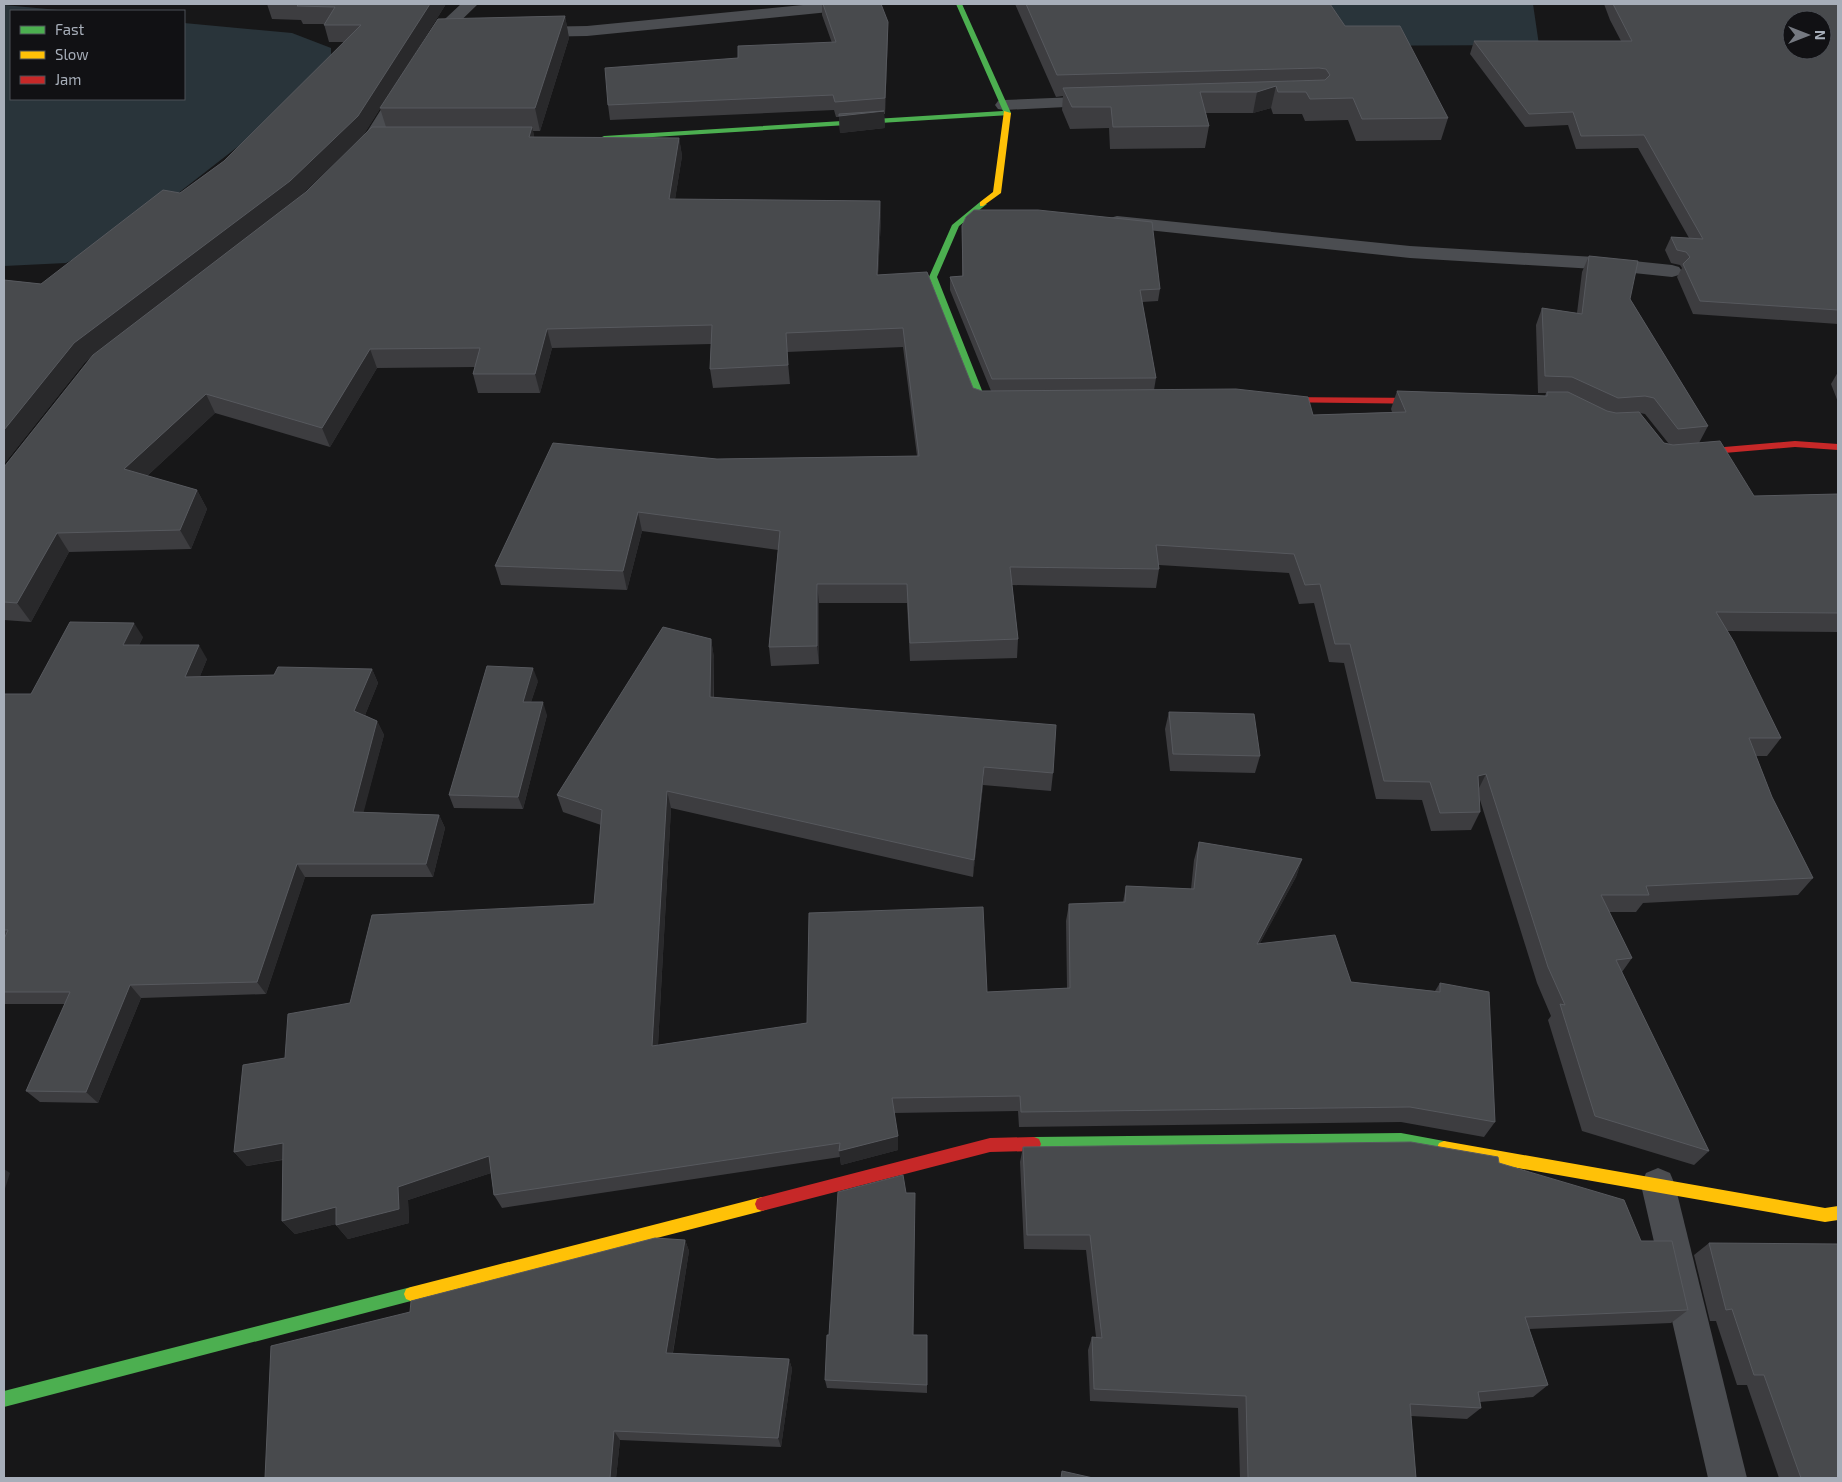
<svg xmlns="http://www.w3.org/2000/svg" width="1842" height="1482" font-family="'Exo 2',sans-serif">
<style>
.water{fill:#29343a}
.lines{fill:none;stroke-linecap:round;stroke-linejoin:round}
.street{fill:#4b4d51;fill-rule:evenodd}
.fast{fill:#4caf50;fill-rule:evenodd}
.slow{fill:#ffc107;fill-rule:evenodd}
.jam{fill:#c62828;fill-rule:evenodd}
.wall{fill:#3d3d40;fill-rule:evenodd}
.shaded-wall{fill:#29292b}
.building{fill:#484a4d;stroke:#57595e;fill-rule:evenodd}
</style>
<rect width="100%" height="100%" fill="#171718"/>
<g class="water">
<polygon points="1307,4 1533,4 1539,45 1317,46"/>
<polygon points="4,5 69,11 11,11 11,99 184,99 184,23 292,33 331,48 331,60 294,103 127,233 66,263 4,266"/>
</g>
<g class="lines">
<g class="street">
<polygon points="461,4 478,4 444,37 436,49 424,49 422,46 432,31"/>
<polygon points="813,4 867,4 859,9 587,36 531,37 523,32 531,27 587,26"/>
<polygon points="403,83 409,84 412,88 378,142 361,158 349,158 346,154 365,135 397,84"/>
<polygon points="1100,96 1106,97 1109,101 1106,105 1004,110 998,109 995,105 998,101 1004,100"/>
<polygon points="1117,216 1410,246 1595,257 1672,265 1679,267 1682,271 1679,275 1672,277 1595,269 1410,258 1110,226 1107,222 1110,218"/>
<polygon points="1658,1168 1670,1173 1675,1185 1747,1478 1708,1478 1641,1185 1646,1173"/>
</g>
<g class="fast">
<polygon points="956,4 962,4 1011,113 1010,115 604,140 600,138 604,136 1003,111"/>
<polygon points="980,202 987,204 959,226 937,277 985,398 1008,399 1008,403 1005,404 982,404 977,401 929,277 952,225"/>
<polygon points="1401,1133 1444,1141 1449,1143 1451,1148 1449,1153 1444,1155 1401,1147 1034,1151 1029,1149 1027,1144 1029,1139 1034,1137"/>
<polygon points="411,1287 416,1289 418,1294 416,1299 411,1301 4,1407 4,1391"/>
</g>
<g class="slow">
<polygon points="1004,111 1011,113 1001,193 983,206 980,206 980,202 993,192"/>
<polygon points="1444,1141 1825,1208 1838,1206 1838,1220 1825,1222 1444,1155 1439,1153 1437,1148 1439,1143"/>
<polygon points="762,1197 767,1199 769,1204 767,1209 762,1211 411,1301 406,1299 404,1294 406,1289 411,1287"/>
</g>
<g class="jam">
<polygon points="1273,397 1432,398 1437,401 1432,404 1270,402 1270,398"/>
<polygon points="1795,441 1838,444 1838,450 1795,447 1689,456 1684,453 1689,450"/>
<polygon points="1034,1137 1039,1139 1041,1144 1039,1149 1034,1151 990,1152 762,1211 757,1209 755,1204 757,1199 762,1197 990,1138"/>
</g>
</g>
<g class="wall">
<path d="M267 4H446L364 134 297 199 386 127 380 108 565 16 569 38 540 131H533L534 137 679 138 682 156 675 199 880 201 881 219 878 275 973 388 982 391H991L950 290V277L962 276V226L1160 289 1158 301 1142 302 1156 378 1154 390 1313 415 1392 412 1391 409 1397 391 1545 396 1546 393H1538L1536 325 1542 308 1577 313 1582 272 1589 256 1630 299 1708 426 1699 443 1754 496 1838 494V632L1727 631 1781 738 1767 756H1756L1772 797 1813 878 1798 895 1643 903 1636 912H1609L1632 958 1622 972 1709 1151 1694 1165 1582 1131 1548 1020 1551 1016 1537 983 1480 800V812L1471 830 1431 831 1422 800 1376 799 1344 663 1329 662 1314 603 1299 604 1289 573 1159 565V569L1156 588 1012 585 1018 639 1017 658 910 661 907 603H819V664L771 666 769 647 778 550 642 531 627 590 501 585 495 566 717 459 917 456 903 347 787 352 790 384 713 388 710 369 711 344 552 348 540 393H478L473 374 475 367 377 368 330 447 215 413 147 476 197 490 207 509 191 549 69 552 31 622 4 620V467L194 278 85 362 4 464V280L41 284 180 193 224 161 344 42H329L324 24H303L301 20 272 19ZM1640 413 1645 414 1669 444 1664 443Z"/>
<polygon points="822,4 881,4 888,36 885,114 884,114 885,128 840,133 839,117 836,117 834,110 610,120 608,105 832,43 822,15"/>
<polygon points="1015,4 1330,4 1345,26 1448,118 1441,140 1356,141 1348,120 1305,121 1302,114 1273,114 1271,108 1253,113 1206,113 1209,126 1205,148 1110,149 1109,128 1070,129 1062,110 1063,96 1056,97"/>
<polygon points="1604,4 1838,4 1838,324 1693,314 1677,277 1682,268 1680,265 1671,263 1665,250 1671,237 1689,238 1638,148 1576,149 1568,125 1525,127 1470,54 1474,41 1621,41 1610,20"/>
<polygon points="1838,372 1838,402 1831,384"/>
<polygon points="143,637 139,645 207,659 200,676 274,675 372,669 378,683 365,715 377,721 384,735 363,812 439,815 445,828 433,877 305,877 266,994 141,998 98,1103 40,1102 26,1091 65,1004 4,1004 4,694 31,694"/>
<polygon points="711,639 714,658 714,698 1053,773 1051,791 983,785 973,877 671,808 658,1045 807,1023 987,992 1067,988 1066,921 1069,904 1123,902 1126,886 1191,889 1194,860 1199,842 1302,859 1296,877 1260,943 1351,982 1435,991 1440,983 1495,1122 1484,1137 1401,1122 1019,1127 1018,1111 894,1113 898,1150 841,1165 840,1157 502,1208 494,1195 491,1173 408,1200 409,1223 348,1239 336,1225 336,1224 295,1234 282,1221 283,1160 247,1166 234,1152 285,1058 350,1003 594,904 601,825 563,812 557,795"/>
<polygon points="538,681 531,702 547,715 523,809 454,808 449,795"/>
<polygon points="1169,712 1260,756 1255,773 1170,771 1165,729"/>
<polygon points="1023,1147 1499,1163 1641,1241 1688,1310 1671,1323 1529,1329 1548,1385 1533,1397 1480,1402 1481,1408 1467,1419 1411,1416 1416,1478 1240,1478 1238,1408 1090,1401 1088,1350 1092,1337 1096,1337 1086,1250 1024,1249 1020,1162"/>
<polygon points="685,1240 689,1251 673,1353 789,1359 792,1369 781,1447 620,1440 616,1478 265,1478 410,1312"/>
<polygon points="1709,1243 1838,1478 1779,1478 1747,1385 1737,1385 1716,1321 1710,1321 1694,1255"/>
<polygon points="914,1335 927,1335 927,1393 827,1388 825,1380"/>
</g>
<g class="shaded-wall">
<polygon points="430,4 446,4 364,134 297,200 85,362 4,464 4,430 74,343"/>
<polygon points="565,16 569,38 540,131 535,108"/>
<polygon points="888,22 888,36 885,114 885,98"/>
<polygon points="1276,86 1271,108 1253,113 1257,92"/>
<polygon points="884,111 885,128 840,133 839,116"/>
<polygon points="532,127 536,145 529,137"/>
<polygon points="679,138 682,156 672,218 669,199"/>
<polygon points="880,201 881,219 877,293 877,275"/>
<polygon points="547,329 552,348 540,393 535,374"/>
<polygon points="370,349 377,368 330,447 322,428"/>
<polygon points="206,394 215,413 134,488 124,469"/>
<polygon points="197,490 207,509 191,549 180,530"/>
<polygon points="638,512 642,531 627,590 623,571"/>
<polygon points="57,533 69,552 31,622 17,603"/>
<polygon points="817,584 819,603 819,664 817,646"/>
<polygon points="134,623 143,637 132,659 123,645"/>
<polygon points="711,639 714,658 713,716 710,697"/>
<polygon points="199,645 207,659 194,691 185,677"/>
<polygon points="533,668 538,681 527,714 523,702"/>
<polygon points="372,669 378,683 361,725 354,711"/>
<polygon points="543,702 547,715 523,809 518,797"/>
<polygon points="377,721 384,735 360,826 353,812"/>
<polygon points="984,767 983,785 973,877 974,860"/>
<polygon points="1486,774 1477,792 1478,776"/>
<polygon points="667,791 671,808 657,1062 652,1046"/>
<polygon points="439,815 445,828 433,877 426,864"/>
<polygon points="1302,859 1296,877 1251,960 1257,944"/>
<polygon points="297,864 305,877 266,994 257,982"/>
<polygon points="130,985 141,998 98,1103 86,1092"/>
<polygon points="898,1136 898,1150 841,1165 839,1151"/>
<polygon points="283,1143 295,1157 247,1166 234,1152"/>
<polygon points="489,1156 497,1171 408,1200 409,1223 348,1239 336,1225 398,1187"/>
<polygon points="4,1169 10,1173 4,1192"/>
<polygon points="336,1207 348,1221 295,1234 282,1221"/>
<polygon points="685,1240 689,1251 671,1363 666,1353"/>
<polygon points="789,1359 792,1369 781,1447 778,1438"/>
<polygon points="614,1431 620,1440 616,1478 610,1478"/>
</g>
<g class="building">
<polygon points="299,4 430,4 358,116 290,181 74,343 4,430 4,280 41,284 163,190 180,193 224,161 361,25 324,25 335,7 297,6"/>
<polygon points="823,4 881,4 888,22 885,98 835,102 833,95 608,105 605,68 738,58 738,46 836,42"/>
<polygon points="1026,4 1330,4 1345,26 1400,26 1448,118 1362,119 1353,98 1310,99 1306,92 1278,92 1276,86 1257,92 1200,92 1209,126 1113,127 1111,107 1072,107 1063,88 1325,80 1330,75 1326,69 1319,68 1057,75"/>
<path d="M1613 4H1838V310L1700 301 1683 264 1690 257 1686 252 1677 250 1671 237 1703 239 1644 135 1581 136 1573 112 1529 114 1474 41H1632ZM1792 20H1822V50H1792Z"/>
<polygon points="565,16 535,108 380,108 438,19"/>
<polygon points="884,111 839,116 839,114"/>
<polygon points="372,127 532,127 529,137 679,138 669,199 880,201 877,275 927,272 973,388 982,391 1236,389 1308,397 1313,415 1406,412 1397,391 1547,396 1547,392 1568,392 1607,411 1616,413 1639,412 1664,443 1673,445 1720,441 1754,496 1838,494 1838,613 1716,612 1734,642 1781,738 1749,738 1772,797 1813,878 1646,886 1649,895 1601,895 1632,958 1616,960 1709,1151 1595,1116 1560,1004 1565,1005 1548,967 1486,774 1478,776 1480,812 1440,813 1430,782 1384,781 1350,644 1335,644 1320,584 1305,585 1294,554 1156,545 1159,569 1010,567 1018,639 910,643 907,584 817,584 817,646 769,647 780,531 638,512 623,571 495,566 553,443 717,459 919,456 903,328 786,333 788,365 710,369 712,325 547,329 535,374 473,374 480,348 370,349 322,428 206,394 124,469 197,490 180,530 57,533 17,603 4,602 4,467 93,355 306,192"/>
<polygon points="974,210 1038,210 1152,222 1160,289 1140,290 1156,378 992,379 950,277 963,276 962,226 966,217"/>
<polygon points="1589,256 1638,261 1630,299 1708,426 1678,429 1654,398 1645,396 1618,398 1572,377 1545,376 1542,308 1582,314"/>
<polygon points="70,622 134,623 123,645 199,645 185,677 274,675 278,667 372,669 354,711 377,721 353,812 439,815 426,864 297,864 257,982 130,985 86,1092 26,1091 70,992 4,992 4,939 8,930 4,930 4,694 31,694"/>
<polygon points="663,627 711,639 710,697 1056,725 1053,773 984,767 974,860 667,791 652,1046 807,1023 809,913 983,907 987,992 1070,988 1069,904 1125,902 1126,886 1194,889 1199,842 1302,859 1257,944 1335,935 1351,982 1440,992 1440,983 1489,992 1495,1122 1410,1107 1021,1112 1020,1096 892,1098 898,1136 839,1151 840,1143 494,1195 489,1156 398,1187 399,1209 336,1225 336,1207 282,1221 283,1143 234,1152 243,1065 285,1058 288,1014 350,1003 372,915 594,904 602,810 557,795"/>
<polygon points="487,666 533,668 523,702 543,702 518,797 449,795"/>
<polygon points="1169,712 1254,714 1260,756 1173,754"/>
<polygon points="1411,1142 1498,1157 1499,1163 1624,1200 1641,1241 1672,1241 1688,1310 1525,1317 1548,1385 1478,1392 1481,1408 1410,1404 1416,1478 1248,1478 1246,1396 1094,1389 1092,1337 1102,1338 1090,1235 1027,1235 1023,1147"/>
<polygon points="903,1175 906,1193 915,1193 913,1335 927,1335 927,1385 825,1380 827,1335 829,1335 838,1192"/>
<polygon points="655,1238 685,1240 666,1353 789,1359 778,1438 614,1431 610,1478 265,1478 271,1346 410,1312 411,1301"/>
<polygon points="1709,1243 1838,1244 1838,1478 1801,1478 1764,1375 1754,1375 1732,1309 1726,1310"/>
<polygon points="1062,1471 1093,1478 1061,1478"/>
</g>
<rect width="1842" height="1482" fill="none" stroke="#a7aeb9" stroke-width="10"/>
<rect x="10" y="10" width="175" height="90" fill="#111114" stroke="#4d5056"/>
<rect x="20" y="26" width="25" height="8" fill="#4caf50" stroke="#4d5056"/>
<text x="55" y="35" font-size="15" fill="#a7aeb9">Fast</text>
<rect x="20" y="51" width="25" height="8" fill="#ffc107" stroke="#4d5056"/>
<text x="55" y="60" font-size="15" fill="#a7aeb9">Slow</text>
<rect x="20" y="76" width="25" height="8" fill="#c62828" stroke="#4d5056"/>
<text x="55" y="85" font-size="15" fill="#a7aeb9">Jam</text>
<g transform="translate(1807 35) rotate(90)"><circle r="24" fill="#111114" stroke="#4d5056"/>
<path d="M0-4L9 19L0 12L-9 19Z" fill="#757981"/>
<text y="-8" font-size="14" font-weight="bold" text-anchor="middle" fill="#a7aeb9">N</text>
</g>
</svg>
